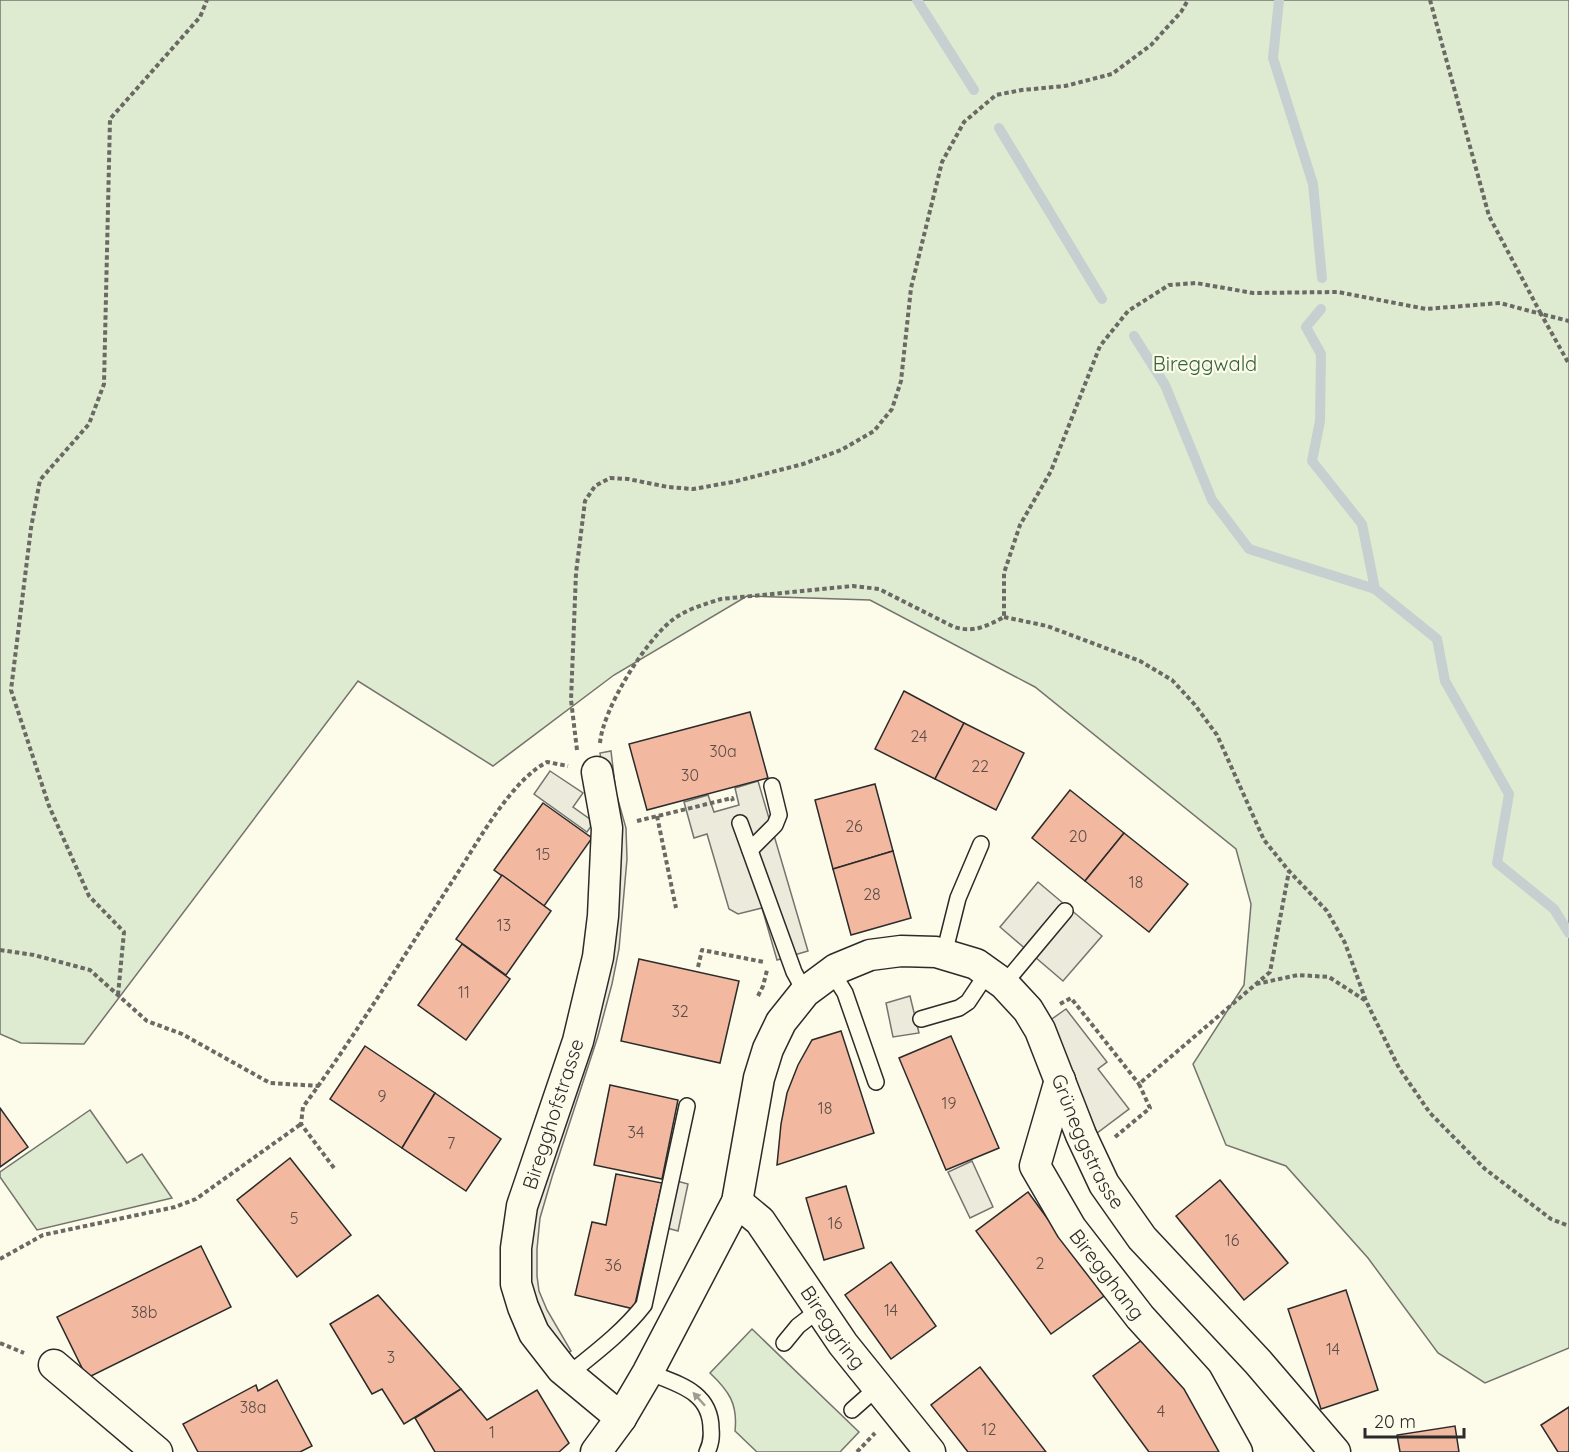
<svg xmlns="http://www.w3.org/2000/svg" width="1569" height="1452" font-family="Quicksand,sans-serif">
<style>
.green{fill:#deebd1;stroke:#74746e;stroke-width:1.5}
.parking{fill:#eceadb;stroke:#74746e;stroke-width:1.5}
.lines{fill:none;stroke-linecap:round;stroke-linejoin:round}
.stream{stroke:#c7d0d0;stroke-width:10}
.building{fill:#f2b8a0;stroke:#2b2b2b;stroke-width:1.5}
.service-casing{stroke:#2b2b2b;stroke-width:18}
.minor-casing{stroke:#2b2b2b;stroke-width:33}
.path{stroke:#6a6964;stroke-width:4;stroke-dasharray:4.5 3;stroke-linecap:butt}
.service{stroke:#fdfbea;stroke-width:15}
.minor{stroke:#fdfbea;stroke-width:30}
.oneway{fill:#9e9d94}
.labels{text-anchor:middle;stroke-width:4.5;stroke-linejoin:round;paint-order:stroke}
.number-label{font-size:16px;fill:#5d4e48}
.park-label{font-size:20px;fill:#34623c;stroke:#fdfbea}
.street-label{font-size:20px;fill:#2b2b2b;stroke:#fdfbea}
</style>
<rect width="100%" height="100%" fill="#fdfbea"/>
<g class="green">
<polygon points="0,0 1569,0 1569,1348 1485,1383 1438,1353 1368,1258 1286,1166 1226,1145 1193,1064 1244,985 1251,904 1236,849 1035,687 870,600 747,596 614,675 493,766 358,681 84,1044 21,1043 0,1034"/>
<polygon points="90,1110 127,1163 142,1154 172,1198 37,1230 0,1177 0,1172"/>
<path d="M752 1329 859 1432 840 1452H757L735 1431C738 1404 729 1391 710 1373Z"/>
</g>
<g class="parking">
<polygon points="611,751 616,793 626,828 627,859 619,949 612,984 598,1036 552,1177 540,1218 537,1249 537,1276 539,1291 547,1310 571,1351 563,1357 537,1314 528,1288 528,1230 580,1060 604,786 600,753"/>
<polygon points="550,771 583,793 573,807 594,822 587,832 534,794"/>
<polygon points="758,781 808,951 777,960 762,908 738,914 729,909 707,834 694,838 684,802 708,795 714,812 739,805 735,788"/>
<polygon points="1038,882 1102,936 1063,981 1000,927"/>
<polygon points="910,996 919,1033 893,1037 886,1003"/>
<polygon points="1066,1009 1107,1062 1098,1069 1129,1109 1097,1133 1049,1021"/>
<polygon points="972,1161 993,1207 970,1218 948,1172"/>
<polygon points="677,1181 688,1184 678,1231 667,1228"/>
</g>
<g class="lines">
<g class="stream">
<polyline points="917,0 974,90"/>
<polyline points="1279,0 1273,58 1313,184 1322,278"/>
<polyline points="999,128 1102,299"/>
<polyline points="1321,309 1306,327 1321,354 1320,421 1312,461 1362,524 1375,589 1437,639 1445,681 1509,794 1497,863 1554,909 1569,933"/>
<polyline points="1134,336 1165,385 1212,500 1249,549 1375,589"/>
</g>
</g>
<g class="building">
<polygon points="904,691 964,723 935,779 875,749"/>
<polygon points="750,712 768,778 647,810 629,744"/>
<polygon points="964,723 1024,753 996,810 935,779"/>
<polygon points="875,784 893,851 833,869 815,800"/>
<polygon points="1070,790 1124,833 1085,881 1032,838"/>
<polygon points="543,803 592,838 544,906 494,870"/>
<polygon points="1124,833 1188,884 1149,932 1085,881"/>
<polygon points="893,851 911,918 851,935 833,869"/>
<polygon points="502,875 551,911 506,975 456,939"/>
<polygon points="462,944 510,979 466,1040 418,1005"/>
<polygon points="639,959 739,981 720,1063 621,1041"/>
<polygon points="841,1031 874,1133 777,1165 781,1124 787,1093 798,1065 812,1040"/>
<polygon points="951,1036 999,1148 946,1170 899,1058"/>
<polygon points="365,1046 435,1093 402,1148 330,1099"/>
<polygon points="610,1085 678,1100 662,1179 594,1165"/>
<polygon points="435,1093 501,1139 466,1191 402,1148"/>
<polygon points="0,1108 28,1147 0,1167"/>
<polygon points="290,1158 351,1235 297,1277 237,1200"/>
<polygon points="616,1174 662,1183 634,1309 575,1295 592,1222 606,1225"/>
<polygon points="1220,1180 1288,1263 1244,1300 1176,1216"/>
<polygon points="846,1186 864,1248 824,1260 806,1198"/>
<polygon points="1028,1192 1104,1296 1051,1334 976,1231"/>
<polygon points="201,1246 231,1307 87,1378 57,1317"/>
<polygon points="891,1262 936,1326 891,1359 845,1295"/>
<polygon points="1346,1290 1378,1390 1321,1409 1288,1309"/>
<polygon points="378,1295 461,1389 404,1424 382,1389 372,1394 330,1324"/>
<polygon points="1146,1337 1228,1447 1222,1452 1149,1452 1093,1376"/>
<polygon points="980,1367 1046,1452 968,1452 931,1405"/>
<polygon points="277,1380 312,1446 300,1452 198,1452 183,1424 256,1385 258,1391"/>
<polygon points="461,1389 487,1420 537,1390 569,1443 559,1452 435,1452 415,1418"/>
<polygon points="1569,1407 1569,1452 1558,1452 1541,1425"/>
<polygon points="1455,1426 1459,1452 1400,1452 1397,1435"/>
</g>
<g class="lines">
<g class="service-casing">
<g id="service">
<polyline points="740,823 794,972 805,992"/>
<polyline points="750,850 775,825 779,815 772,786"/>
<polyline points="944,954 958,898 981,844"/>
<polyline points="832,972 845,993 876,1082"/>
<polyline points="1004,984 1065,911"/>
<polyline points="921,1019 959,1008 968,1002 988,972"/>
<polyline points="784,1343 798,1326 820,1309"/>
<path d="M648 1372C677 1384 711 1391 711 1429 712 1438 711 1444 707 1452"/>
<path d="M569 1374C595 1353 623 1332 644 1305L687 1106"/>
<polyline points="852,1410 878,1387"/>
</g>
</g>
<g class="minor-casing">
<g id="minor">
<polyline points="597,772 607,828 603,916 598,957 578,1041 522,1206 516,1248 516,1284 523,1307 534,1333 562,1369 621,1418"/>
<path id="s1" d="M1060 1080 1035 1166 1071 1228 1140 1317 1197 1380 1237 1452"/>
<path id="s2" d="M737 1202 760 1221 843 1344 930 1452"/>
<polyline points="54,1365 157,1452"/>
<path id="s3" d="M596 1452 621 1418 648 1372 737 1202 759 1078 768 1049 781 1022 805 992 836 969 870 955 901 951 936 952 976 964 1004 984 1028 1010 1040 1030 1081 1135 1104 1184 1142 1238 1258 1362 1335 1452"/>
</g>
</g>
<g class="path">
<polyline points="1430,0 1489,216 1541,314 1569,321"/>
<polyline points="1004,617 1047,626 1140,661 1172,680 1195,705 1217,735 1264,840 1289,871 1327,911 1345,943 1366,1001 1399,1068 1430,1113 1485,1169 1551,1219 1569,1226"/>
<path d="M600 743C603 709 644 643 671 621 684 610 705 604 721 599L853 586 879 589 954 627C974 633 987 626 1004 617V573L1020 525 1051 471 1100 346 1128 311 1169 285 1196 283 1253 293 1338 292 1426 309 1500 303 1541 314 1569 364"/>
<polyline points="577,750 571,700 576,573 585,501 595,486 610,478 628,479 668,487 693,489 733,482 803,464 841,450 874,431 892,409 901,381 911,288 942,162 964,122 996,95 1022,90 1065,86 1112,74 1151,45 1181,12 1188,0"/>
<polyline points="657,816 676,908"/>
<polyline points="637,821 732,798 733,801"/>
<polyline points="0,950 34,955 90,970 147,1021 182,1034 270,1083 319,1086"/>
<polyline points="698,967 702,950 764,962"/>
<polyline points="1256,984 1298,975 1329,977 1366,1001"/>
<polyline points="118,995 124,932 89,896 49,806 11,690 31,528 40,480 89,424 104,384 110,119 200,17 207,0"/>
<polyline points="758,996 763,986 767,970"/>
<polyline points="1060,1004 1071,998 1139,1084"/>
<polyline points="1115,1137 1150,1108 1139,1084 1270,972 1289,871"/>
<path d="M334 1168 301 1124 303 1107C358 1032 406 952 457 874 479 840 511 781 547 762L568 766"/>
<polyline points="0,1259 43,1235 175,1207 196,1199 301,1124"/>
<polyline points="0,1343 24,1353"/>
<polyline points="857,1452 875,1433"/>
</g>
<use href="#service" class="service"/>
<use href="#minor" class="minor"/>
</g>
<defs><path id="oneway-solid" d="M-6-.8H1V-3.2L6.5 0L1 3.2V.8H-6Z" transform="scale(1.5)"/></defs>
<use class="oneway" href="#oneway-solid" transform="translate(699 1399) rotate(-132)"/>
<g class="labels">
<g class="number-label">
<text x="919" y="742">24</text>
<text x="723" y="757">30a</text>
<text x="980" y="772">22</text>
<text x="690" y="781">30</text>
<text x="854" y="832">26</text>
<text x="1078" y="842">20</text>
<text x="543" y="860">15</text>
<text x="1136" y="888">18</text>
<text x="872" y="900">28</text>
<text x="504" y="931">13</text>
<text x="464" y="998">11</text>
<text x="680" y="1017">32</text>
<text x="382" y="1102">9</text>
<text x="949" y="1109">19</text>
<text x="825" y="1114">18</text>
<text x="636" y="1138">34</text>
<text x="451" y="1149">7</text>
<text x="294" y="1224">5</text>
<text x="835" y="1229">16</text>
<text x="1232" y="1246">16</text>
<text x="1040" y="1269">2</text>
<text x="613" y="1271">36</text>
<text x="891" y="1316">14</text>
<text x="144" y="1318">38b</text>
<text x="1333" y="1355">14</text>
<text x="391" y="1363">3</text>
<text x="253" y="1413">38a</text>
<text x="1161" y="1417">4</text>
<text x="989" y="1435">12</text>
<text x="492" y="1438">1</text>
</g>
<g class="park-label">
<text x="1205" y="371">Bireggwald</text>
</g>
<g class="street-label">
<text transform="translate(553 1114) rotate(-72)" y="7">Biregghofstrasse</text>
<text dy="7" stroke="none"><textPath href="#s3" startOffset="910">Grüneggstrasse</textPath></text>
<text dy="7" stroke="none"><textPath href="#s1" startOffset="220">Biregghang</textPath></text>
<text dy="7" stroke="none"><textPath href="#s2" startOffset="159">Bireggring</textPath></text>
</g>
</g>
<path d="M1365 1428v9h99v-9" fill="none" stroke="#2b2b2b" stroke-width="3"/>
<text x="1374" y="1428" font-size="18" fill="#2b2b2b" stroke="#fdfbea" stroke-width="4.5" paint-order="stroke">20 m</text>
</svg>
